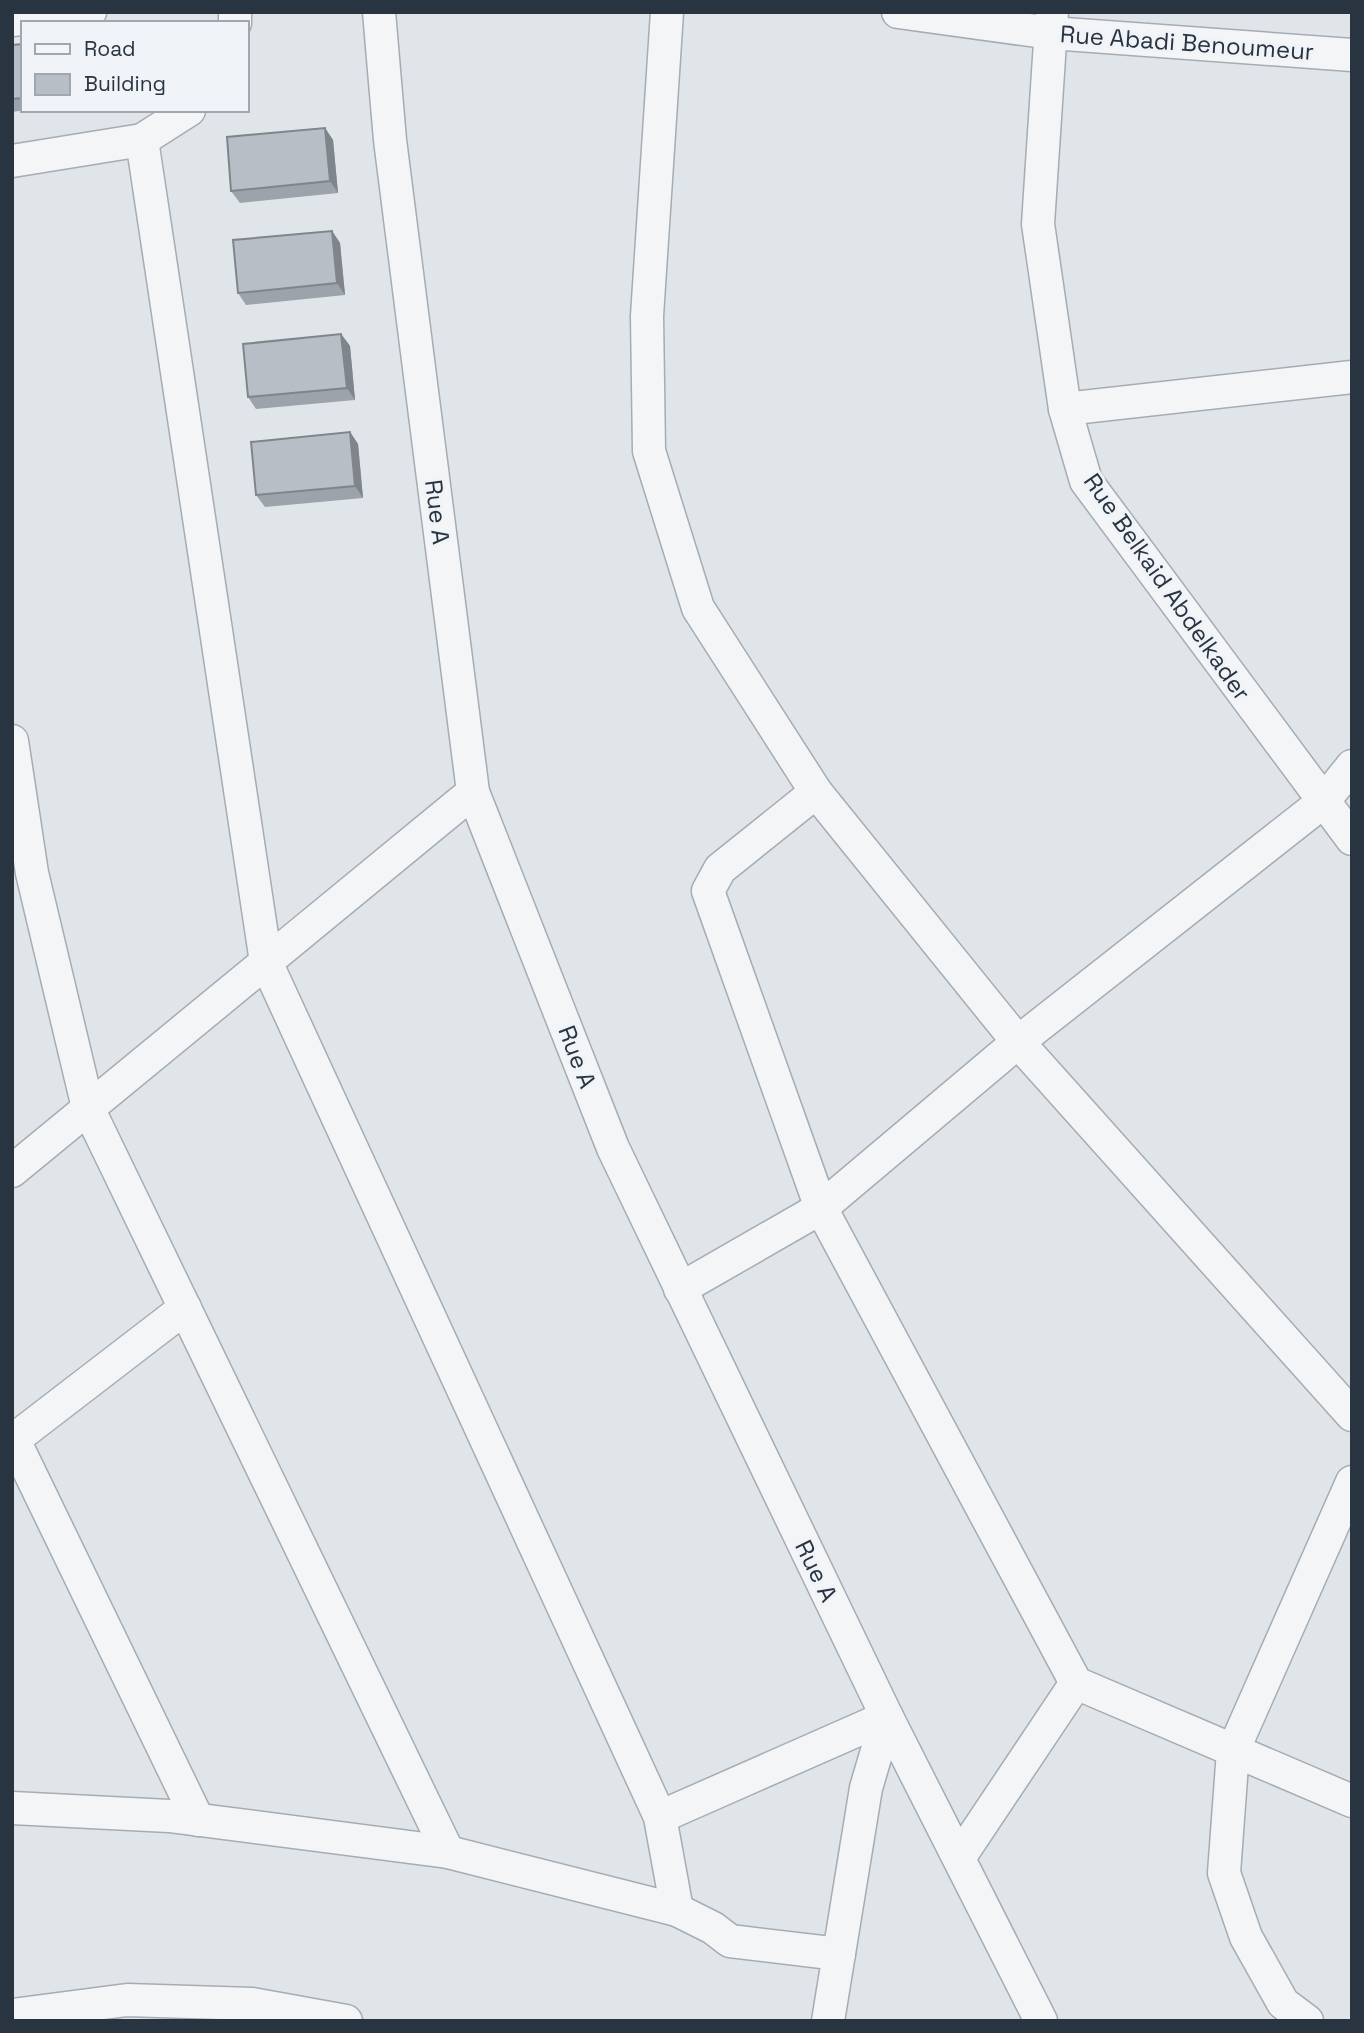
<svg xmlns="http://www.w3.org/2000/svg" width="1364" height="2033" font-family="'Space Grotesk',sans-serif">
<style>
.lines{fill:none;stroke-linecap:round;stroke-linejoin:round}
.street-casing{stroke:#a5acb3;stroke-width:35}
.street{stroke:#f3f5f7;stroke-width:32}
.wall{fill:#9da3aa}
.shaded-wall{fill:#80858b}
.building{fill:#b7bec6;stroke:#80858b;stroke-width:2}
.labels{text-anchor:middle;stroke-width:6;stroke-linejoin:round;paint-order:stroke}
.street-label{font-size:24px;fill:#293441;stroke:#f0f3f7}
</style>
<rect width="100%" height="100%" fill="#e0e5e9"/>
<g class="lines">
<g class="street-casing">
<g id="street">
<polyline points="235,12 235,23"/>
<polyline points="379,12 390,140 473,792 613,1148 887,1717 1041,2021"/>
<polyline points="667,12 647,316 649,451 698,608 816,792 1018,1042 1352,1415"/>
<polyline points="898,12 1051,33 1352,55"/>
<polyline points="1052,12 1038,224 1065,409 1086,481 1352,839"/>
<polyline points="12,20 90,12"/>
<polyline points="142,140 266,962 660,1817 677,1910"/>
<polyline points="12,161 142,140 189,110"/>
<polyline points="1065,409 1352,377"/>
<polyline points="12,741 32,873 88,1108 448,1852"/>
<polyline points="816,792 720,869 708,891 821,1208 1076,1683 1352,1801"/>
<polyline points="12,1171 473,792"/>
<polyline points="680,1289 821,1208 1018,1042 1323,802 1352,766"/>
<polyline points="14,1440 198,1820"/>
<polyline points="12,1441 185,1308"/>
<polyline points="12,1808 169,1816 448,1852 677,1910 713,1928 730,1941 839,1954"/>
<polyline points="660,1817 887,1717"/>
<polyline points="959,1858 1076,1683"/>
<polyline points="12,2015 127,2000 252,2004 346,2021"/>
<polyline points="828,2021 866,1788 887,1717"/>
<polyline points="1307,2021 1283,2003 1246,1937 1224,1873 1233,1751 1352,1482"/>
</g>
</g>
<use href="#street" class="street"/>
</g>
<g class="wall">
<polygon points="23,44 23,110 26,110 12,112 12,45"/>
<polygon points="325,128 333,140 338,193 240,203 231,191"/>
<polygon points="332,231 340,243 345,295 246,305 238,293"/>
<polygon points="341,334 350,346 355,400 256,409 248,397"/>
<polygon points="350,432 358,444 363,498 265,507 256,495"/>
</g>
<g class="shaded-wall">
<polygon points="325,128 333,140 338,193 330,181"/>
<polygon points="332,231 340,243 345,295 337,283"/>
<polygon points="341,334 350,346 355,400 347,388"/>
<polygon points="350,432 358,444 363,498 355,486"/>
</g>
<g class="building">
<polygon points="23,44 23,98 12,99 12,45"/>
<polygon points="325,128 330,181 231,191 227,137"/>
<polygon points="332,231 337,283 238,293 233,240"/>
<polygon points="341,334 347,388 248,397 243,344"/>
<polygon points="350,432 355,486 256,495 251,442"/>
</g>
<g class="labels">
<g class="street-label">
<text transform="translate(1187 43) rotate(4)" y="8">Rue Abadi Benoumeur</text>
<text transform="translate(437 512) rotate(83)" y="8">Rue A</text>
<text transform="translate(1167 587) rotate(55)" y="8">Rue Belkaid Abdelkader</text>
<text transform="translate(577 1057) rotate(69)" y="8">Rue A</text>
<text transform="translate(816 1571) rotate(64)" y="8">Rue A</text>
</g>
</g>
<rect width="1364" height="2033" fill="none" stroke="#293441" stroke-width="28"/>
<rect x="21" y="21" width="228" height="91" fill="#f0f3f7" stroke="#a0a7ae" stroke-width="2"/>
<rect x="35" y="44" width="35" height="10" fill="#f3f5f7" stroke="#a0a7ae" stroke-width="2"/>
<text x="84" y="56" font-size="21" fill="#293441">Road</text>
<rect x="35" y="74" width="35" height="21" fill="#b7bec6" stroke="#a0a7ae" stroke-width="2"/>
<text x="84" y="91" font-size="21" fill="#293441">Building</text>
</svg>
